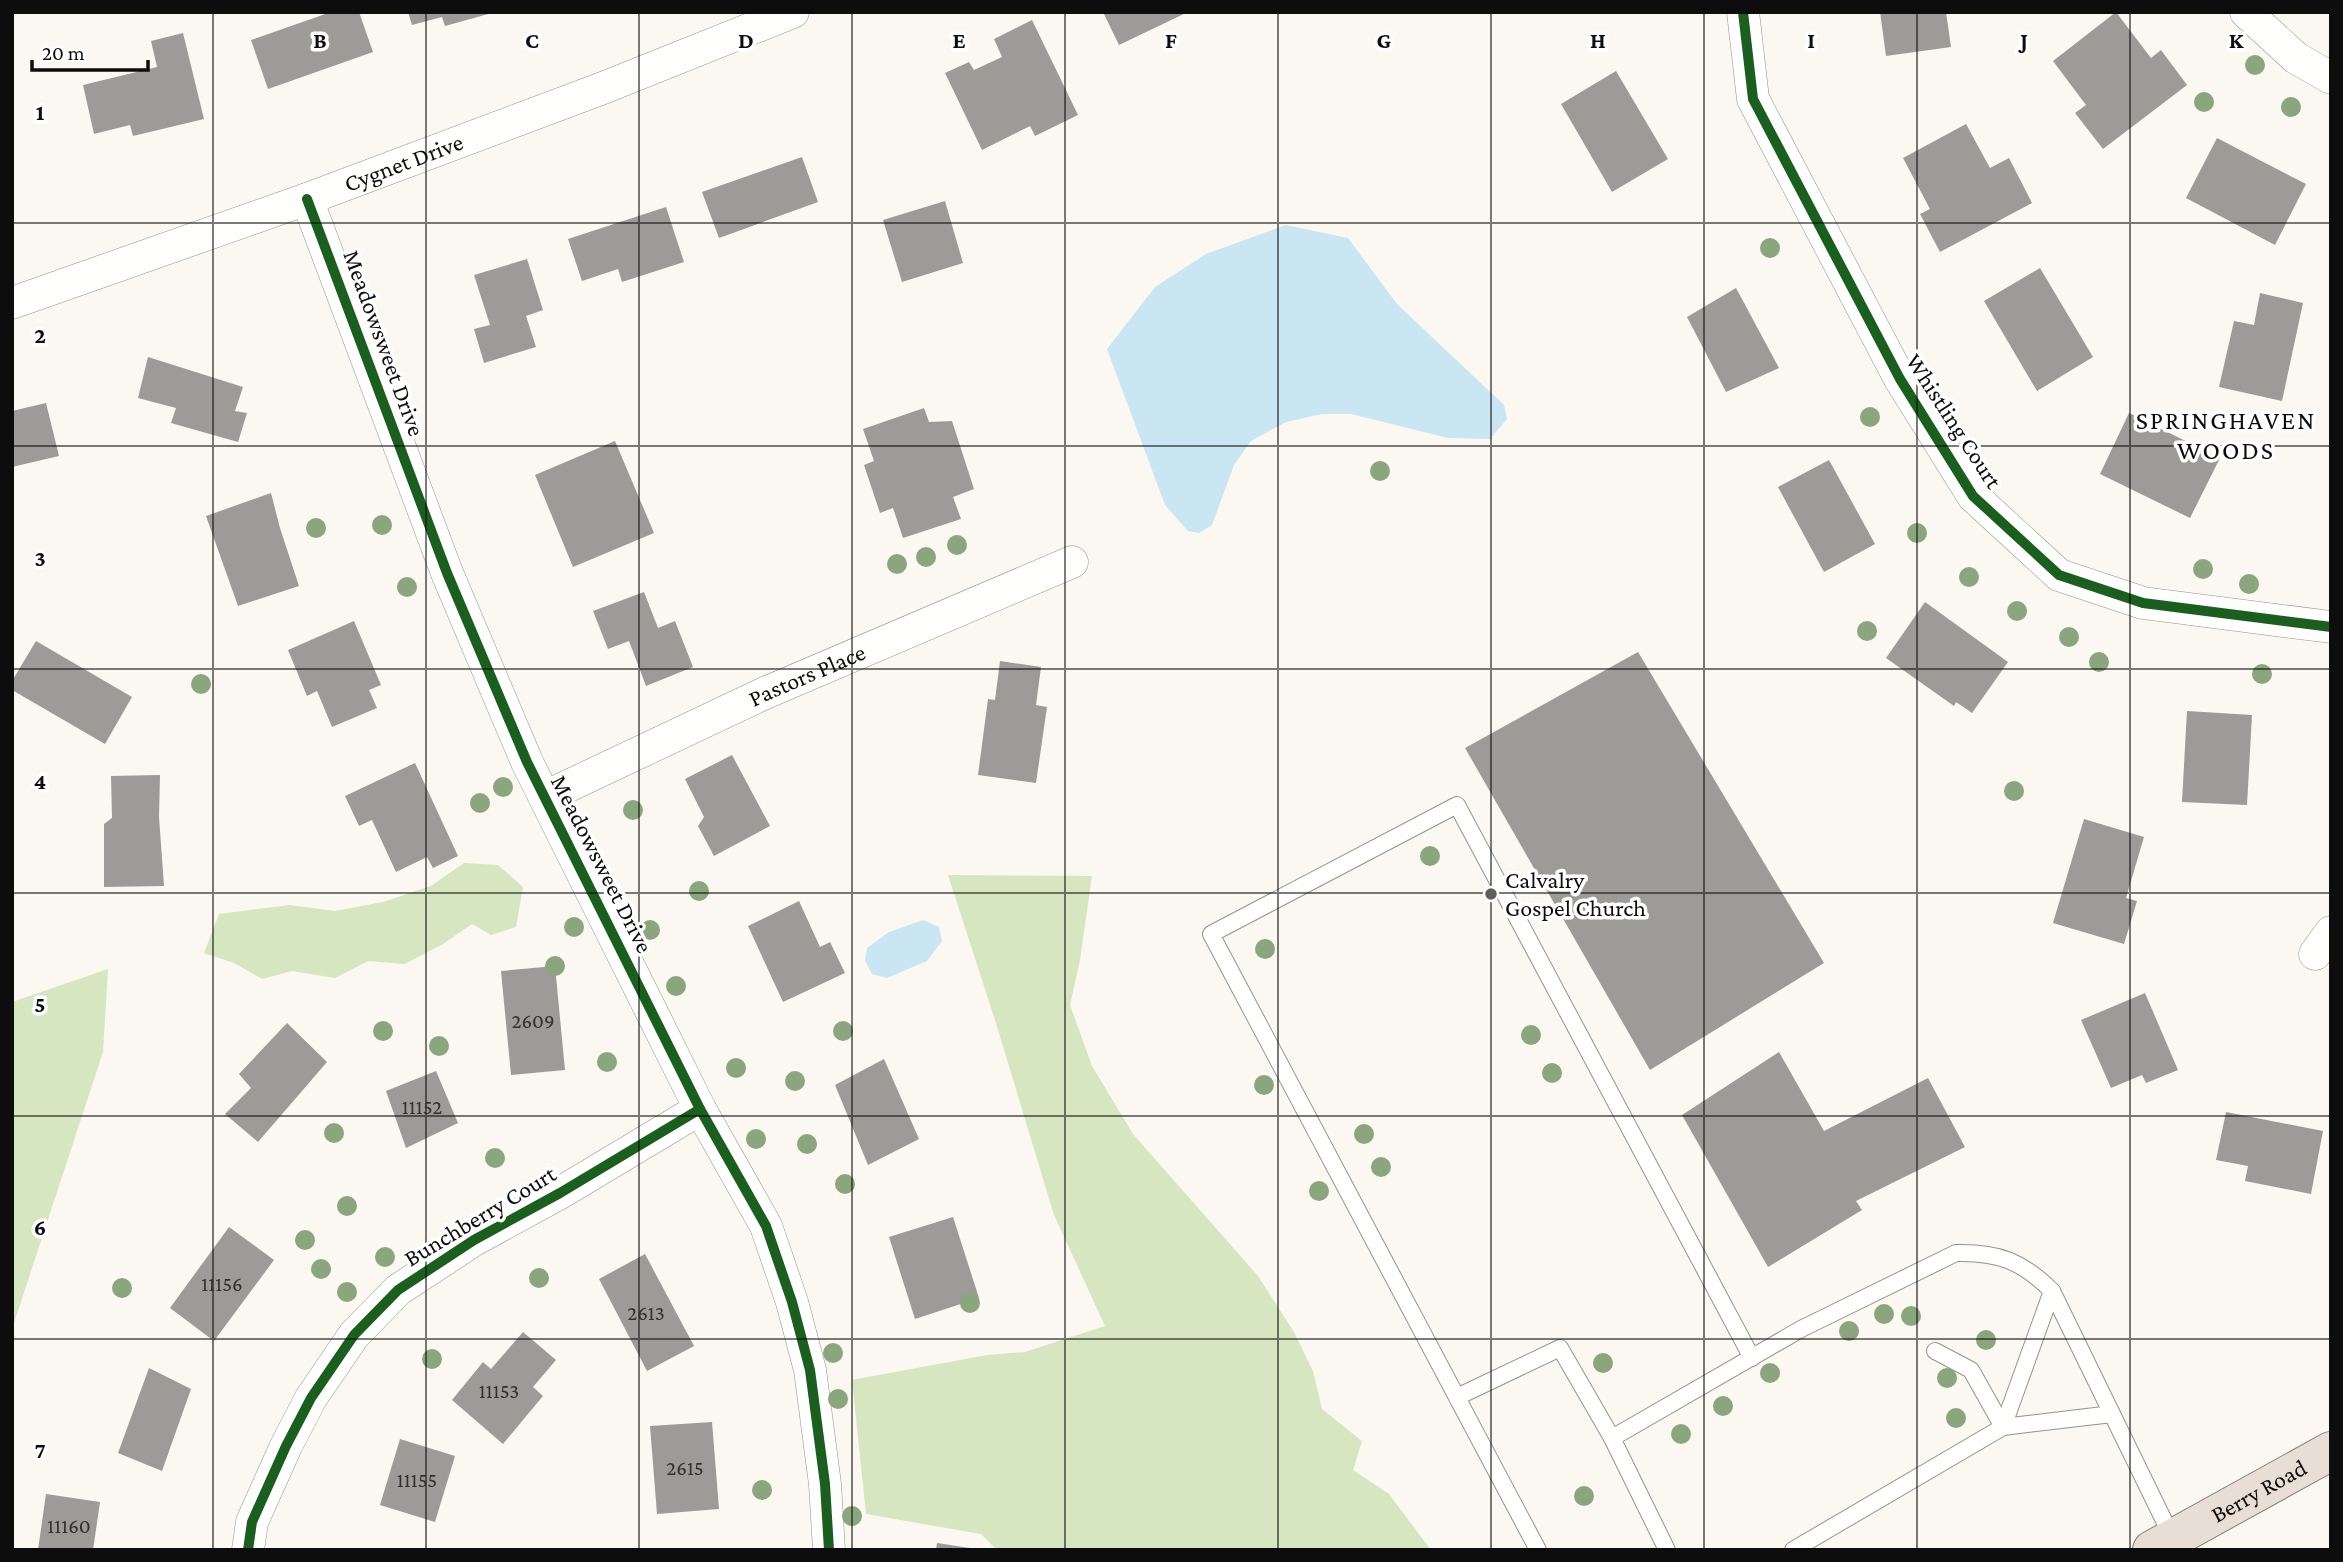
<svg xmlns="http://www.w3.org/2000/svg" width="2343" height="1562" font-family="'Crimson Pro',serif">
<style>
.forest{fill:#d5e6c1}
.water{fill:#c9e6f2}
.building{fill:#9d9b97}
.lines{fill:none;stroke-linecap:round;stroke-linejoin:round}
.lane-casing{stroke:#949390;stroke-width:18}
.street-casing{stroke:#949390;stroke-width:33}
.highway-casing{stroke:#81807d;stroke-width:40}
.lane{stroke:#fefefd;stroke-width:16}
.street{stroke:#fefefd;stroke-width:32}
.highway{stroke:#e8ded5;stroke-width:38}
.cycleway-casing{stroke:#fff;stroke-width:15}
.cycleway{stroke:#1b5e20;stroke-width:10}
.tree{fill:#8ba67e}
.grid{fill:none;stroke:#0d0d0d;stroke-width:2;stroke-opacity:0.55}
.poi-dot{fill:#605f5d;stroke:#fff;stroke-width:2.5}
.labels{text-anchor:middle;stroke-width:7;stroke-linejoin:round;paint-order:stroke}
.number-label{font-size:21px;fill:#313030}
.street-label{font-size:24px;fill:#0d0d0d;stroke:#fff}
.poi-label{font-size:24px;fill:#0d0d0d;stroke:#fff;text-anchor:start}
.neighbourhood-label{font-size:26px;letter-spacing:2px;fill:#0d0d0d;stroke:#fff}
.grid-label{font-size:23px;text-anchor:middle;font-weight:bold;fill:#0d0d0d;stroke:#fff;stroke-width:7;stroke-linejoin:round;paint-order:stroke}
</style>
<rect width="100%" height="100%" fill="#faf8f1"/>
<g class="forest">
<polygon points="464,863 498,865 523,887 516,927 491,935 472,924 443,944 405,964 368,961 335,978 292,971 262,979 234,963 204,953 219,914 290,905 335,911 383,902 431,886"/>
<polygon points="948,875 1092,876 1080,960 1070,1005 1092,1066 1133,1134 1258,1276 1294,1332 1313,1371 1322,1409 1362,1441 1353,1470 1389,1494 1431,1550 997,1550 981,1534 866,1514 852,1380 987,1355 1025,1352 1105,1326 1054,1215 995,1020"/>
<polygon points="108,969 103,1052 12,1329 12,1002"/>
</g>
<g class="water">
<polygon points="1286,225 1348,238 1397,304 1504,405 1507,419 1490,439 1448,438 1351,414 1322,414 1286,422 1251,441 1234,465 1212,525 1199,533 1188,531 1165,505 1107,349 1155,287 1206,254"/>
<polygon points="923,920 939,927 942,941 927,961 887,978 872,974 865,961 867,948 889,932"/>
</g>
<g class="building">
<polygon points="331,12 359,12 373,52 268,89 251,40"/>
<polygon points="408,12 492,12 492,13 445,26 442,17 412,25"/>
<polygon points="1103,12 1188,12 1119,45"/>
<polygon points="1880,12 1946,12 1951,47 1886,56"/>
<polygon points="2116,12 2151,58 2161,50 2187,85 2103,149 2075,113 2086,105 2053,61"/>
<polygon points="1032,20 1078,115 1035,136 1030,126 982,150 945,73 969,62 974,70 1002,57 994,39"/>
<polygon points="183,33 204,119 133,136 130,125 94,134 83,85 157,67 151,41"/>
<polygon points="1616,71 1668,159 1612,192 1561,104"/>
<polygon points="1966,124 1990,168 2009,158 2032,203 1940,252 1920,214 1930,209 1903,158"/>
<polygon points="2217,138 2306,184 2275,245 2186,198"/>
<polygon points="802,157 818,202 719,238 702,192"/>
<polygon points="945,201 963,263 902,282 883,220"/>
<polygon points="666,207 684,262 622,282 618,269 582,281 568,239"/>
<polygon points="527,259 543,310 526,316 536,347 484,363 474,329 490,325 474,275"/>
<polygon points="2040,268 2093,357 2037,391 1984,301"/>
<polygon points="1736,288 1779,368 1726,392 1687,317"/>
<polygon points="2260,293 2303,303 2282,401 2219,387 2234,321 2254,325"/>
<polygon points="148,357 243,387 235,411 247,413 238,442 171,423 176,408 138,398"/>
<polygon points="46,403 59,456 12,467 12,411"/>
<polygon points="924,408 929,422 952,421 974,489 953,497 961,519 903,538 893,508 880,513 864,465 874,461 863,429"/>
<polygon points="2129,413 2220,458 2190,518 2100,474"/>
<polygon points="615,441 654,533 573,567 535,475"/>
<polygon points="1829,460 1875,544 1824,572 1778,487"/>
<polygon points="271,493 280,528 299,586 238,606 206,516"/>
<polygon points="644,592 658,628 675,621 693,667 646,686 629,641 608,649 593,611"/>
<polygon points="1925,602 2008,662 1972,713 1956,702 1954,706 1886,658"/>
<polygon points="354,621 381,685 369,690 377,708 332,727 317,691 307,696 288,650"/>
<polygon points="36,641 132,697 105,744 12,690 12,681"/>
<polygon points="1638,652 1824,963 1650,1070 1465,748"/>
<polygon points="1000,661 1041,667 1036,705 1047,707 1036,783 978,775 988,699 995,700"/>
<polygon points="2187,711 2252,715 2247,805 2182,802"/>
<polygon points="732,755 770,826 714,856 698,826 704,817 685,779"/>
<polygon points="415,763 458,856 433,868 427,857 396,872 372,820 359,826 345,796"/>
<polygon points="160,775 159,817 164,886 104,887 104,824 112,818 111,776"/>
<polygon points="2084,819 2144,837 2126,898 2137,901 2124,944 2053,923"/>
<polygon points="799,901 820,947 830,942 845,973 783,1002 748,926"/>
<polygon points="555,966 565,1070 511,1075 501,971"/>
<polygon points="2145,993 2178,1070 2146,1083 2142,1075 2111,1088 2081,1020"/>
<polygon points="287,1023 327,1062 258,1142 225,1114 251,1088 239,1074"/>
<polygon points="1779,1052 1824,1131 1928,1078 1965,1147 1856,1201 1862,1210 1768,1267 1682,1115"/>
<polygon points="884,1059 919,1139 868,1165 835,1085"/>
<polygon points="436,1071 458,1123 406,1148 386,1091"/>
<polygon points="2226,1112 2323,1131 2311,1194 2245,1181 2248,1166 2216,1160"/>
<polygon points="953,1217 979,1298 915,1319 889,1237"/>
<polygon points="229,1227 274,1260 214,1341 170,1308"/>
<polygon points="645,1254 694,1346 647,1371 599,1279"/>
<polygon points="523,1332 556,1360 533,1387 543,1396 503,1444 452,1400 483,1362 491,1369"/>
<polygon points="149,1368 191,1389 162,1471 118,1453"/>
<polygon points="712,1422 719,1509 657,1514 650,1426"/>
<polygon points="400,1439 455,1456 435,1522 380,1505"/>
<polygon points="46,1494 100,1502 93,1550 38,1550"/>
<polygon points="937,1543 970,1548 970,1550 936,1550"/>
</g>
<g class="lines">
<g class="lane-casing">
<g id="lane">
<polyline points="1935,1351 1971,1370 2003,1427"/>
<polyline points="1457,1397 1560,1348 1612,1438 1667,1550"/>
<polyline points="2003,1427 2052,1291"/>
<path d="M1612 1438 1801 1329 1956 1253C1998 1252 2022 1261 2052 1291L2173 1539"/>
<polyline points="1538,1550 1211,934 1457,805 1752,1358"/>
<polyline points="1793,1550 2003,1427 2112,1414"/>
</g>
</g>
<g class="street-casing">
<g id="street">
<polyline points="1743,12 1753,99 1900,379 1973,496 2059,575 2143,603 2331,627"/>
<polyline points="2246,12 2296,58 2331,78"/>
<polyline points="307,199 447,573 527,762 700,1109 766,1226 792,1302 810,1370 825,1484 829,1550"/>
<path id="s1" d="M12 303 307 199 603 88 793 12"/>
<path id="s2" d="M545 797 765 693 1072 562"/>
<polyline points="2315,954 2331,932"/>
<polyline points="248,1550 252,1522 286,1446 311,1398 354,1335 398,1290 474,1240 560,1193 700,1109"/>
</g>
</g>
<g class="highway-casing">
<g id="highway">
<path id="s3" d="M2152 1550 2331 1451"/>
</g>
</g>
<use href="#lane" class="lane"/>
<use href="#street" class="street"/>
<use href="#highway" class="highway"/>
<g class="cycleway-casing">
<g id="cycleway">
<polyline points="1743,12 1753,99 1900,379 1973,496 2059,575 2143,603 2331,627"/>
<polyline points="307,199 447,573 527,762 700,1109 766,1226 792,1302 810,1370 825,1484 829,1550"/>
<polyline points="248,1550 252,1522 286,1446 311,1398 354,1335 398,1290 474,1240 560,1193 700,1109"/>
</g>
</g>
<use href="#cycleway" class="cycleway"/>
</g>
<g class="tree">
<circle cx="2255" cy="65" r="10"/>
<circle cx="2204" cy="102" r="10"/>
<circle cx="2291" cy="107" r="10"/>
<circle cx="1770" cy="248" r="10"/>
<circle cx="1870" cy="417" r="10"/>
<circle cx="1380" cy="471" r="10"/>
<circle cx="382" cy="525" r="10"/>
<circle cx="316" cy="528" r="10"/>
<circle cx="1917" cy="533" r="10"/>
<circle cx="957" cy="545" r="10"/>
<circle cx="926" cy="557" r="10"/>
<circle cx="897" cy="564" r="10"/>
<circle cx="2203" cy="569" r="10"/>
<circle cx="1969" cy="577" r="10"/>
<circle cx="2249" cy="584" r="10"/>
<circle cx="407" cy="587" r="10"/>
<circle cx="2017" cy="611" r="10"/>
<circle cx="1867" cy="631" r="10"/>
<circle cx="2069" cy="637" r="10"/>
<circle cx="2099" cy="662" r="10"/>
<circle cx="2262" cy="674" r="10"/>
<circle cx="201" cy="684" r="10"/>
<circle cx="503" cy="787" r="10"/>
<circle cx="2014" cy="791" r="10"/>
<circle cx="480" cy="803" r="10"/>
<circle cx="633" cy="810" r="10"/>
<circle cx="1430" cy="856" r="10"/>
<circle cx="699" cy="891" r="10"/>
<circle cx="574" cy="927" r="10"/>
<circle cx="650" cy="930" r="10"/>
<circle cx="1265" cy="949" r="10"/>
<circle cx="555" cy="966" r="10"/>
<circle cx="676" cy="986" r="10"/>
<circle cx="383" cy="1031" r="10"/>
<circle cx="843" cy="1031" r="10"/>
<circle cx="1531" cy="1035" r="10"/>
<circle cx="439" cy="1046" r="10"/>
<circle cx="607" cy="1062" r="10"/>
<circle cx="736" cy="1068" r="10"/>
<circle cx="1552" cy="1073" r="10"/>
<circle cx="795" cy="1081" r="10"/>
<circle cx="1264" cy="1085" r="10"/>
<circle cx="334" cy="1133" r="10"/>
<circle cx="1364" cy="1134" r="10"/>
<circle cx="756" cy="1139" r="10"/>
<circle cx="807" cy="1144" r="10"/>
<circle cx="495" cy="1158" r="10"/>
<circle cx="1381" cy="1167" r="10"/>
<circle cx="845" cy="1184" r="10"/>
<circle cx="1319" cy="1191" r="10"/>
<circle cx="347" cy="1206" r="10"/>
<circle cx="305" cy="1240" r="10"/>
<circle cx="385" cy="1257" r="10"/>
<circle cx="321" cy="1269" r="10"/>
<circle cx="539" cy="1278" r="10"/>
<circle cx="122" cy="1288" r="10"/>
<circle cx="347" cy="1292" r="10"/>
<circle cx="970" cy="1303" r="10"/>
<circle cx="1884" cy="1314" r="10"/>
<circle cx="1911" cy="1316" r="10"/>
<circle cx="1849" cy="1331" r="10"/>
<circle cx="1986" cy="1340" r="10"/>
<circle cx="833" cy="1353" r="10"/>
<circle cx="432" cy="1359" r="10"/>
<circle cx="1603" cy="1363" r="10"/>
<circle cx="1770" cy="1373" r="10"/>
<circle cx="1947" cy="1378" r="10"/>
<circle cx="838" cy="1399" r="10"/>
<circle cx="1723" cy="1406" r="10"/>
<circle cx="1956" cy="1418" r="10"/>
<circle cx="1681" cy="1434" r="10"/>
<circle cx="762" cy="1490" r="10"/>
<circle cx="1584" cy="1496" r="10"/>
<circle cx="852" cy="1516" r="10"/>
</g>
<path class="grid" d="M213 12V1550M426 12V1550M639 12V1550M852 12V1550M1065 12V1550M1278 12V1550M1491 12V1550M1704 12V1550M1917 12V1550M2130 12V1550M12 223H2331M12 446H2331M12 669H2331M12 893H2331M12 1116H2331M12 1339H2331"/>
<circle class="poi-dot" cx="1491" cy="894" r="7"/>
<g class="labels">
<g class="number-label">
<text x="533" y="1028">2609</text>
<text x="422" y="1114">11152</text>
<text x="222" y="1291">11156</text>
<text x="646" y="1320">2613</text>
<text x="499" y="1398">11153</text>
<text x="685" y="1475">2615</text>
<text x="417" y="1487">11155</text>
<text x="69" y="1533">11160</text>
</g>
<g class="street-label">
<text dy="8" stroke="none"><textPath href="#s1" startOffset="416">Cygnet Drive</textPath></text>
<text transform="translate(384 343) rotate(70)" y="8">Meadowsweet Drive</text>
<text transform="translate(1954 421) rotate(57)" y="8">Whistling Court</text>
<text dy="8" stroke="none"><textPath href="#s2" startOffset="289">Pastors Place</textPath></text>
<text transform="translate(602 864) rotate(63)" y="8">Meadowsweet Drive</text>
<text transform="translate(480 1216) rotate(-31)" y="8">Bunchberry Court</text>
<text dy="8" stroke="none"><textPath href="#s3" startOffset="122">Berry Road</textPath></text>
</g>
<g class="poi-label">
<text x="1505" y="888">Calvalry<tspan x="1505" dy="28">Gospel Church</tspan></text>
</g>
<g class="neighbourhood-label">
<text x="2226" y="429">SPRINGHAVEN<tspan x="2226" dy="30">WOODS</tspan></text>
</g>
</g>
<g class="grid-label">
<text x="320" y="48">B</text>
<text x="532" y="48">C</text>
<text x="746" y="48">D</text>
<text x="959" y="48">E</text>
<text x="1171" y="48">F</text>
<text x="1384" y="48">G</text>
<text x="1598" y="48">H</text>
<text x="1811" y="48">I</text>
<text x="2024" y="48">J</text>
<text x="2236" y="48">K</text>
<text x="40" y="120">1</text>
<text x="40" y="343">2</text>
<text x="40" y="566">3</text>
<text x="40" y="789">4</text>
<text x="40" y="1012">5</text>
<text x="40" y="1235">6</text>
<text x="40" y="1458">7</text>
</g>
<rect width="2343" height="1562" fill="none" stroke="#0d0d0d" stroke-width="28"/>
<path d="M32 60v10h116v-10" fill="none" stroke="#0d0d0d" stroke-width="3.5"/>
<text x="42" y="60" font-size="21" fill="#0d0d0d" stroke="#ffffff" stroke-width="5" paint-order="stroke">20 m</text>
</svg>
